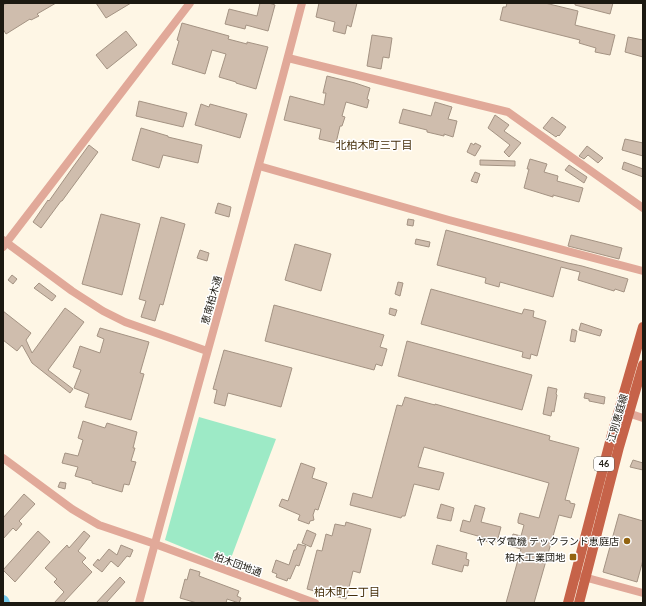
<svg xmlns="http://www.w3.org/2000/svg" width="646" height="606" font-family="Lato,'Noto Sans JP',sans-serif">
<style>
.green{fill:#9deac6}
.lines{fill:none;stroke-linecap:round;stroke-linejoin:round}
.river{stroke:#75caec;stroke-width:12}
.building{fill:#cfbdad;stroke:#a49383}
.minor{stroke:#e1a999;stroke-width:8}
.major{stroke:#c66349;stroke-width:10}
.poi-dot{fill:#936411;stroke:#fff;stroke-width:1.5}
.labels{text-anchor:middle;stroke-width:3;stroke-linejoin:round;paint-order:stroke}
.shield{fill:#fff;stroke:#605e58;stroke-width:1}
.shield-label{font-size:9px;font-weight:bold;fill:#1c1911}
.street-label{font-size:10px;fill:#1c1911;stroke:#fff}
.poi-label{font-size:10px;fill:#1c1911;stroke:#fff;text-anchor:end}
.neighbourhood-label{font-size:11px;fill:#452e09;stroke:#fff}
</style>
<rect width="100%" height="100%" fill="#fef6e5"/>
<polygon class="green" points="199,417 276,439 228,566 165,540"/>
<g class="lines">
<polyline class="river" points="3,601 4,603"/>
</g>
<g class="building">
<polygon points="7,3 56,3 37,14 39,16 31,20 30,19 6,34 3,29 3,5"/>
<polygon points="96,3 131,3 106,18"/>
<polygon points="260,3 269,3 275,5 268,31 246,25 245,29 225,24 229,9 257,16"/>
<polygon points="319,3 357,3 351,27 347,25 345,34 333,31 335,22 316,17"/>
<polygon points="507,3 545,3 578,11 575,25 615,35 610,55 595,52 596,48 579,43 580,40 500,20 503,7 506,7"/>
<polygon points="575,3 613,3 610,14 575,5"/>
<polygon points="182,23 229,36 228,39 247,44 247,42 268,47 256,89 236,83 236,82 219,77 226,54 212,50 205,74 172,64 179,41 177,40"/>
<polygon points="126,31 137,45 107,69 96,55"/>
<polygon points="372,35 392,38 389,58 383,57 381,69 367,66"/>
<polygon points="628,37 643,40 643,57 625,52"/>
<polygon points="327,76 355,83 370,88 367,99 369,100 367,108 346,102 342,116 345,117 342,126 340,126 336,143 319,139 321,129 284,120 290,96 324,105 326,93 323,93"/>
<polygon points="139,101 187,113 183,127 136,116"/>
<polygon points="435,102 452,107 448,119 457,121 453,137 444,134 444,136 427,132 427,130 399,123 403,109 431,116"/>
<polygon points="201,104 209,107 210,104 247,114 240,138 195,125"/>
<polygon points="495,115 509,125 504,131 521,143 509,157 504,152 510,145 488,128"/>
<polygon points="552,117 566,127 559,136 558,135 556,137 543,128"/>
<polygon points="141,128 168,136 168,137 202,145 198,163 163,155 159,168 132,160"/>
<polygon points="625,139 643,143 643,156 622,150"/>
<polygon points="471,143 474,145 475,143 481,146 475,156 467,152"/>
<polygon points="89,145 98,152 62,201 61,201 41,228 33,222 48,200 49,201 73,167"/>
<polygon points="587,146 603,158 598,163 588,155 584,159 579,156"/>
<polygon points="530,159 547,164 544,172 558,176 557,181 583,188 579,202 553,195 553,197 524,188 529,169 527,169"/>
<polygon points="480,160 515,161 515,166 480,165"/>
<polygon points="624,162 643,169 643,177 622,169"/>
<polygon points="569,165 587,177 584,183 565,170"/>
<polygon points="475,172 480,174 477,183 471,181"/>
<polygon points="218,203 231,207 229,217 215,213"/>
<polygon points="101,214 140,224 122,295 82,284"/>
<polygon points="161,217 185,224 163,305 160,304 155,321 141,317 146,301 139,299"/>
<polygon points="408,219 414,220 413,226 407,225"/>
<polygon points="446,230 568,263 582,266 628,279 624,292 615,289 614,291 578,280 580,272 561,267 553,297 500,282 499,287 485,283 486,278 437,265"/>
<polygon points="571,235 622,248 619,259 568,246"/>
<polygon points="416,239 430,242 429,247 415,244"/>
<polygon points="295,244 331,254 321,291 285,280"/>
<polygon points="200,250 209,253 207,261 197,258"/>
<polygon points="12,275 17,279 13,284 8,280"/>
<polygon points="398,282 403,283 400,296 395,294"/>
<polygon points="39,283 56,296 52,301 34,288"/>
<polygon points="431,289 522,314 524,309 534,311 533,317 546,321 537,356 531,354 530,359 522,357 523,352 421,324"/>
<polygon points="274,305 384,335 380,347 387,349 382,366 376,364 374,370 265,341"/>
<polygon points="65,308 84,322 48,370 73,389 70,393 32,363 22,345 17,351 3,340 3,311 31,333 26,340 32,353"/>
<polygon points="390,308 397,310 395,316 389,314"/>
<polygon points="581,323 602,330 600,336 579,330"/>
<polygon points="100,328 149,342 140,373 144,374 131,420 85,407 89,394 74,388 81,370 73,367 80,346 100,353 104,339 97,336"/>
<polygon points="572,329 577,331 575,342 570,341"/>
<polygon points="407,341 532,375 522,410 398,376"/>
<polygon points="224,350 292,368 281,407 228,393 225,406 214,403 217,390 213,389"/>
<polygon points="548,387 557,389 556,394 557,395 554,412 552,411 551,416 543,414"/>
<polygon points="585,393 605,397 604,404 589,401 589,399 584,398"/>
<polygon points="405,397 435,405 435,404 550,436 549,440 579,448 565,500 570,501 570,503 575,504 571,518 559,515 534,603 506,603 521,549 510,546 513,534 521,536 524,525 518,523 518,520 520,513 539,518 549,483 424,447 418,467 444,473 439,490 414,484 405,516 402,516 401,518 350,505 353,493 372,498 397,405 402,406"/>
<polygon points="83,421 105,428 107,423 137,432 133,448 135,448 131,461 136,462 129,485 124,484 122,492 92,483 92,481 75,476 78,467 62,463 65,453 78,456 83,440 78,438"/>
<polygon points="633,460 643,463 643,470 630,467"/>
<polygon points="301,463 315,468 312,478 327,483 318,510 315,509 313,515 314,520 310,521 309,524 298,520 300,515 279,506 282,499 288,501"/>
<polygon points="60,482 66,483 65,489 58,487"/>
<polygon points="24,494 35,504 19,521 22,524 16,531 13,528 3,539 3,518"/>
<polygon points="441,504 454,508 451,521 437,518"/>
<polygon points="475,505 485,508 481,522 501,527 497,542 490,540 489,542 484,541 485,538 460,531 463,520 470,522"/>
<polygon points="619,514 643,521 643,560 637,582 603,572"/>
<polygon points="346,522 371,529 360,573 353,571 346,599 307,589 317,550 322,551 326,534 332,536 335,524 345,526"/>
<polygon points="307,530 316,534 311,547 302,543"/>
<polygon points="38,531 50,542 15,582 3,570"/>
<polygon points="84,531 90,536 78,551 86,558 82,562 92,572 63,603 54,603 64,592 54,582 57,579 45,568 67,545 69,548"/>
<polygon points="298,544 306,546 299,566 296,565 290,579 288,578 287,581 276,577 277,574 272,572 276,560 289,565 294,550 296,550"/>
<polygon points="121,545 133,550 130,557 127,556 118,567 111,561 102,572 93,565 98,559 99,561 109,549 117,555"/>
<polygon points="437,545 467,553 466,559 469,560 468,566 464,565 462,572 432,564"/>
<polygon points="190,569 200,572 199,576 239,591 237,596 241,598 239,603 227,599 226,603 197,603 180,598 185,579 187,580"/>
<polygon points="120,577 125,582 106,603 96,603"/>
</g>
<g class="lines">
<g class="minor">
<polyline points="288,58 508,112 643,208"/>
<polyline points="259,166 449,220 643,271"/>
<polyline points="3,240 72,291 103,311 125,322 207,351"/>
<polyline points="3,247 190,3"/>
<polyline points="625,414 628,413 643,418"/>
<polyline points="3,458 72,509 99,525 155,544 315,603"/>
<polyline points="580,576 643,593"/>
<path d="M139 603C192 403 250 204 302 3"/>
</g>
<g class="major">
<polyline points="568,603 611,438 643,327"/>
<polyline points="579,603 619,447 643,365"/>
</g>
</g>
<g class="poi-dot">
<circle cx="627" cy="541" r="4"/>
<rect x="569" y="553" width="8" height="8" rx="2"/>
</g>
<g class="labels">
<rect class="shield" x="594" y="457" width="20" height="14" rx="3"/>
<g class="shield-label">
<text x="604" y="467">46</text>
</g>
<g class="street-label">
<text transform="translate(211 300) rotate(-74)" y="4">恵南柏木通</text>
<text transform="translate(617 418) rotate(-74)" y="4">江別恵庭線</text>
<text transform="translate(238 564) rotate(20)" y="4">柏木団地通</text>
</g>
<g class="poi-label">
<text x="619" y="545">ヤマダ電機 テックランド恵庭店</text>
<text x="565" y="561">柏木工業団地</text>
</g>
<g class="neighbourhood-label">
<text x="374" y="149">北柏木町三丁目</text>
<text x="347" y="596">柏木町二丁目</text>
</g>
</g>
<rect width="646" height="606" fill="none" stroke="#1c1911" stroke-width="8"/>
</svg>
